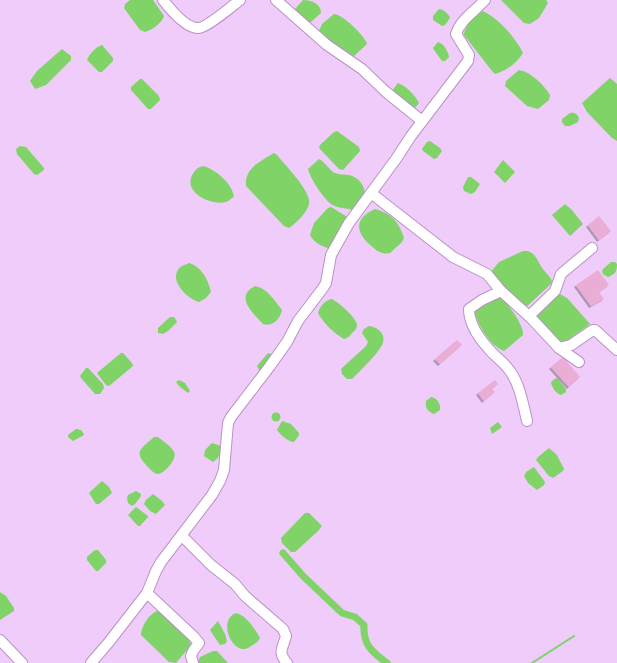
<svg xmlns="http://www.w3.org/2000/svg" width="617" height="663" font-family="Manrope,sans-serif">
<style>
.water{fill:#7fd367}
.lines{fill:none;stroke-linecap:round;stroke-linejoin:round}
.stream{stroke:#7fd367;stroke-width:2}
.canal{stroke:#7fd367;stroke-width:7}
.building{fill:#eaadd6;filter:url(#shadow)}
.minor-casing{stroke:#bb91c7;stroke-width:12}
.minor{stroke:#fff;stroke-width:10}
</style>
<defs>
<filter id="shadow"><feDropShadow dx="-2" dy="2" stdDeviation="0" flood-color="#0004"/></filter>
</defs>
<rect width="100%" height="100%" fill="#efccf9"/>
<g class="water">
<path d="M130 0H153L164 16C162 23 152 30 145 32L140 30 124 8 125 4Z"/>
<path d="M303 0C312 0 321 4 321 13L311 22H309L295 10V9Z"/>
<polygon points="501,0 546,0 548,3 539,18 530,24 524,23"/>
<path d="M439 9C443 9 449 14 450 18L445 25 442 26 433 20V16Z"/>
<path d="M483 11C499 19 515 37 523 53 517 63 506 71 495 74L492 71 464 35C464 26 476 15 483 11Z"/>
<path d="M334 14C342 14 365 36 367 44L354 56 348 55 320 34 319 31 322 24Z"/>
<path d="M438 42C444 44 448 51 449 57L445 61H442L434 50 433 48Z"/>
<path d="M102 45 113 58V61L102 72H99L87 60C89 54 96 47 102 45Z"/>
<polygon points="62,49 71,56 71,60 46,85 35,89 30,81 37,71"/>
<path d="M519 70C531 72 543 84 550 95L549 100 538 109 527 106 505 86 506 81Z"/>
<polygon points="610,78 617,84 617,141 612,138 587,112 582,103"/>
<polygon points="140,79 142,79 159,96 160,100 151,109 148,109 131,90 131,87"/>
<path d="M398 83C406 86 415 95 419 103L413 110 392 91Z"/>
<path d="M570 113C575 112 577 114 579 118L578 122 570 126H565L562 122V119Z"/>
<polygon points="337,131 359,147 360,151 343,170 339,169 319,148 320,145 334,132"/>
<polygon points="430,141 440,148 442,151 437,158 434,159 423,151 422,149 427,142"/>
<polygon points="20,146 26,147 44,168 44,170 37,175 34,174 17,154 16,149"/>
<path d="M274 153 277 155C284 164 312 192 309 204 307 213 296 223 289 228L284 226 246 186C244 168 261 161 274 153Z"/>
<path d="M319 159C325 162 328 168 333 172 338 175 343 174 349 175 358 177 364 184 365 193L352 210C346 208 336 208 331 204 323 198 310 178 308 169Z"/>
<polygon points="503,160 515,172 505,183 494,172"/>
<path d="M204 166C217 171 232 183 234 197 231 198 229 201 226 202 210 206 180 191 194 172 197 168 199 167 204 166Z"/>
<polygon points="468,177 471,177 480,184 475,192 471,194 464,191 463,187"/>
<polygon points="565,204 572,210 583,224 570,236 552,215"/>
<path d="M331 207 349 218 331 249C323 247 314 243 310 235L314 223 328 208Z"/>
<path d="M375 209C391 213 399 222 404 238L402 242 390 253C380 255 375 249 368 243 354 229 357 217 375 209Z"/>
<path d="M523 251C535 250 537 260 542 268 545 272 550 276 552 281L551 284 525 308H522L490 273 499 262Z"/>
<path d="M611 262H615L617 264C617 272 615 274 608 277L604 275 602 272 603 269Z"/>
<path d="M189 263C201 266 209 281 211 292L206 298 199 302C188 299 170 282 178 270 180 266 185 265 189 263Z"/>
<path d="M255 286C267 288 275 301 282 310 280 319 273 327 263 324 253 313 234 297 255 286Z"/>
<polygon points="558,293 567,298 590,324 561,345 536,316"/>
<path d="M499 296C507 302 524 325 523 335L504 351C490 346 477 324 474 310Z"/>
<path d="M332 299C338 302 357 318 357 325 357 328 355 331 352 333 350 336 348 338 344 339 335 334 323 323 318 313 320 306 325 300 332 299Z"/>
<polygon points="170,317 174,317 176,320 177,322 168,331 163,334 158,333 158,328"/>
<path d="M369 326C377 327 386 333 383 343 379 353 360 371 352 379H347L342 374 341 369 366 346 368 342 362 333 364 329Z"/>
<polygon points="121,353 123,353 132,363 133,366 109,386 106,385 97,373"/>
<polygon points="268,353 271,354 272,356 261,370 259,370 257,366"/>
<polygon points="86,368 88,368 103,384 104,388 100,394 95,394 81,378 80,376"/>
<path d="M556 378 558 379 566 389V392L561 395C556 394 551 386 551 382Z"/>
<polygon points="179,380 185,383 190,391 188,393 180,387 176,382"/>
<path d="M431 397C437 398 441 404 440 410L434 414C428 412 425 408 426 401Z"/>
<circle cx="276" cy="417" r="4.5"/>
<path d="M282 421 291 424 299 433V435L294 442C288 442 281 435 277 430Z"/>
<polygon points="498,422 502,427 492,434 490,428"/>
<path d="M76 429C80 429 83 431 84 435L73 441 68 437V435Z"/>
<path d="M154 437H158C163 441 171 446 174 452 178 458 164 475 157 474 153 473 150 469 147 466 133 451 141 449 154 437Z"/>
<polygon points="212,443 221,446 222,448 218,458 213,462 204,456 205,450"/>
<polygon points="549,448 557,455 564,469 563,471 553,478 549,476 536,460 538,457"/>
<polygon points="534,467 545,482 544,485 537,490 528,483 524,476 526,472"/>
<polygon points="102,481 109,487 112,493 99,504 96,504 89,493"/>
<polygon points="136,491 141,494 141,496 135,504 132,506 128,503 127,498 128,495"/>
<polygon points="153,494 162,501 165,505 156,514 150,511 144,504 146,500"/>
<polygon points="136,507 148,516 148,517 140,526 138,526 128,515"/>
<polygon points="305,513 309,513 322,526 318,531 295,552 291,552 282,543 281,538"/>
<polygon points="95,550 98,550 106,560 106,563 98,571 96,571 87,560 87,557"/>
<polygon points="0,592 6,596 14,608 14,611 0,620"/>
<path d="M157 611C171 616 181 631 190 642L191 645 176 663 169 662 141 635C141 627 149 614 157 611Z"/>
<path d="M236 613C246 615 255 629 260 638 258 642 255 644 251 646 250 647 246 649 245 649 231 651 218 620 236 613Z"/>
<polygon points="218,621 225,634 227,641 225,644 220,645 210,630"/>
<polygon points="213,651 217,651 228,663 198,663 198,661 200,657"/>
</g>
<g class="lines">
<polyline class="stream" points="532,663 574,636"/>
<path class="canal" d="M283 553 303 576 342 613 355 617 364 625C363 645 372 652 387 663"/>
</g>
<g class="building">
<polygon points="599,216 611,231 599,240 588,225"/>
<polygon points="598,270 609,285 599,292 604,299 591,306 576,285"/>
<polygon points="457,340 462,345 440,364 435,359"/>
<polygon points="563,357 580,377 569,387 551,367"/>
<polygon points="495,380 498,384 492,389 495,392 484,401 478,393"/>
</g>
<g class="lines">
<g class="minor-casing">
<g id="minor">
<path d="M163 0C170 9 186 29 199 28 208 27 232 6 240 0"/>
<polyline points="276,0 327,45 362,69 386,92 422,121"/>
<polyline points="371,193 453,257 487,274 501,291 531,318 559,348 579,362"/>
<path d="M501 291 482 300 469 309C469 323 479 338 488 348 494 356 504 362 510 371 520 385 523 404 527 421"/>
<polyline points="529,316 555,291 561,274 592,248"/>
<polyline points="559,348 571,345 593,330 595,330 617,350"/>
<path d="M182 536 211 565 235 584 245 596 283 629 286 636C283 648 277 652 287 663"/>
<polyline points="147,593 194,637 199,643 193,651 191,656 193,663"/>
<polyline points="0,640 22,663"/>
<path d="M91 663 109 642 147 593 156 571 161 562 212 495 220 481 224 470 228 423 231 417 270 366 287 342 298 321 323 288 326 283 331 255 349 223 396 159 411 136 468 61 469 55 456 34C460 20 475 11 485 0"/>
</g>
</g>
<use href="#minor" class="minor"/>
</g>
</svg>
